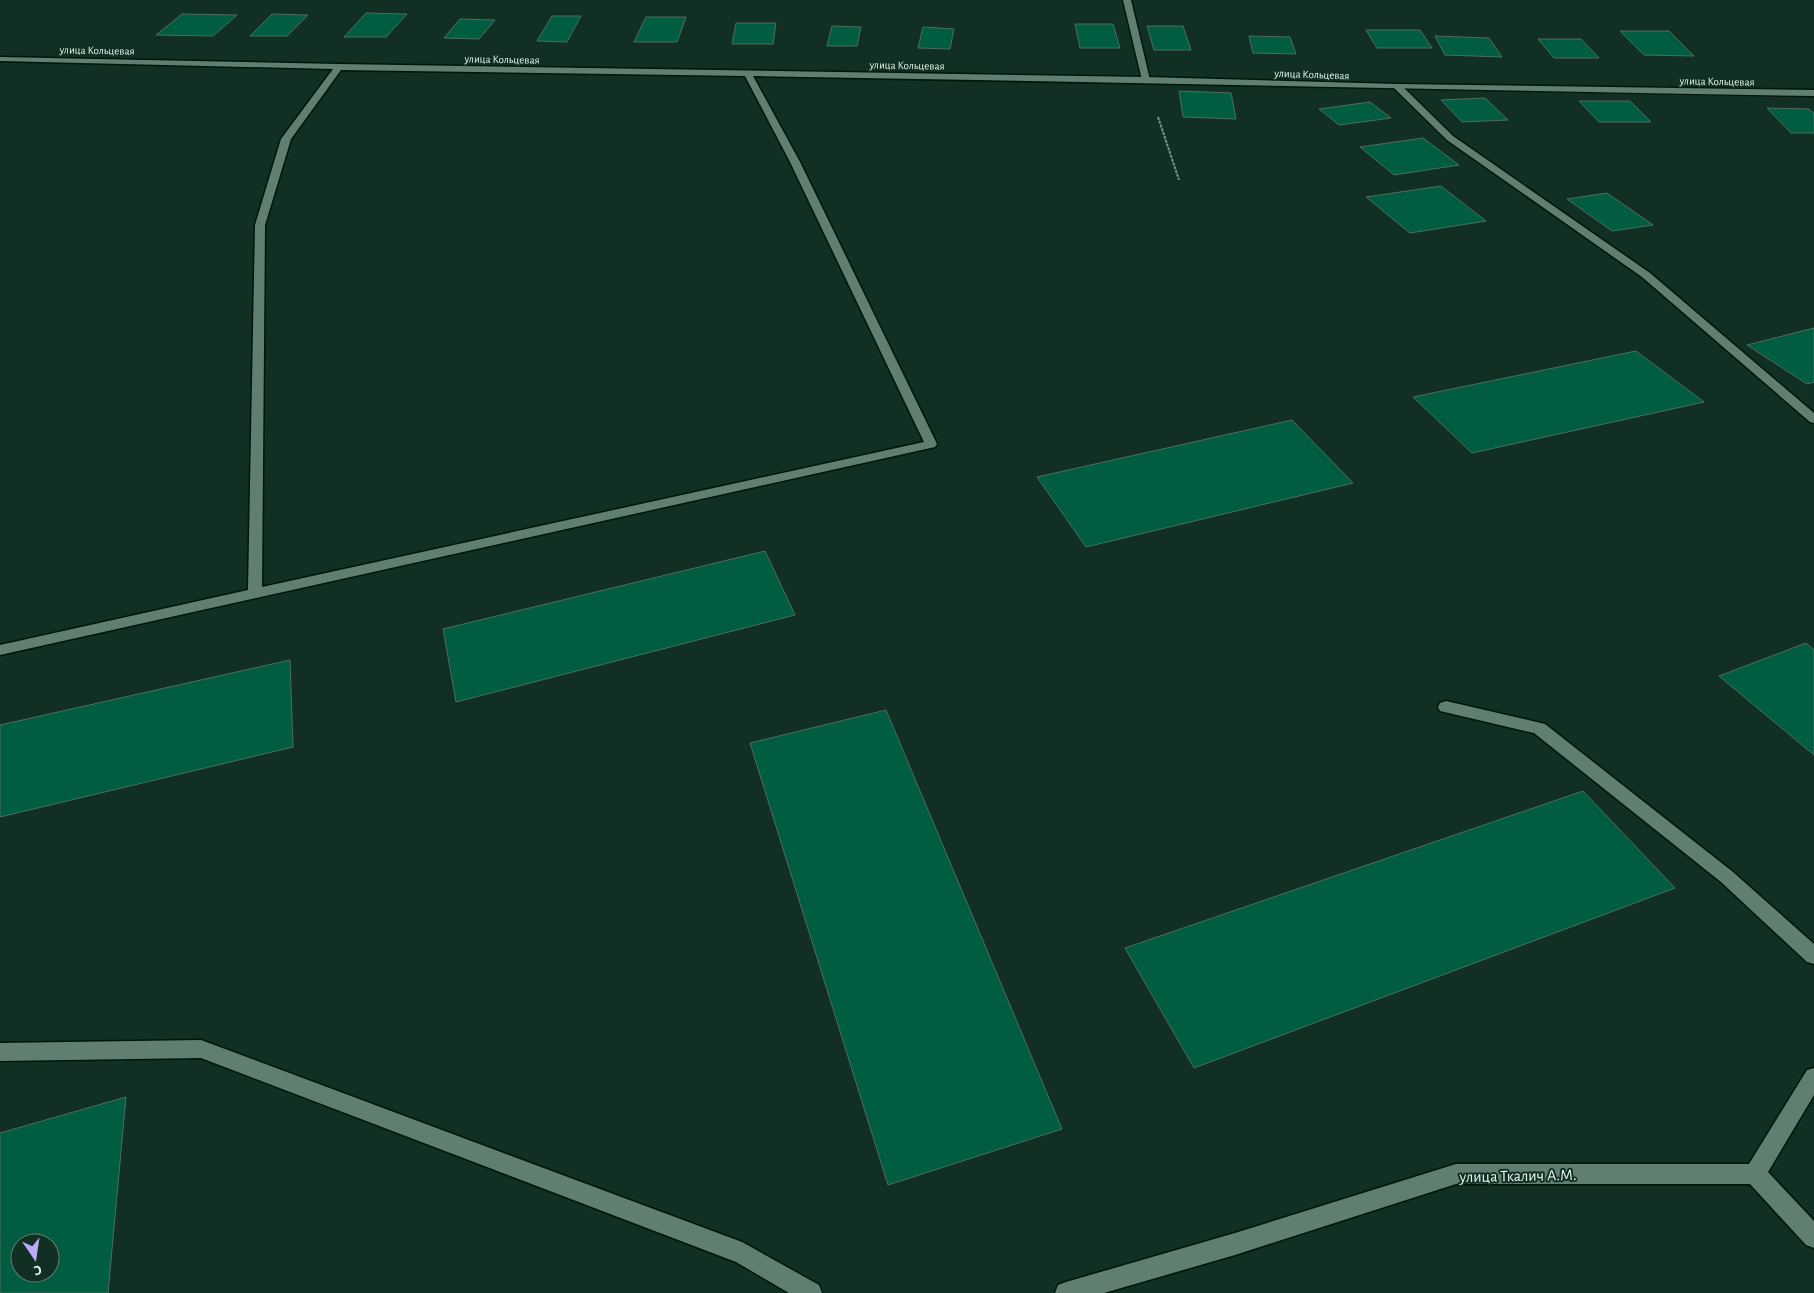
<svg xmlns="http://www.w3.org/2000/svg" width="1814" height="1293" font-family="'Alegreya Sans',sans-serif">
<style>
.building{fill:#015d42;stroke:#4e6d5f;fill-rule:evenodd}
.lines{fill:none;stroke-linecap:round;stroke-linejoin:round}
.lane-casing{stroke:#00160c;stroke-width:3}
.street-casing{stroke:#00160c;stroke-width:3}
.path{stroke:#7a9288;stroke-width:2;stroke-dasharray:3 1;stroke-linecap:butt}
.lane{fill:#607f71;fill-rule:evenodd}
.street{fill:#607f71;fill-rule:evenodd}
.labels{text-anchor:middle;stroke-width:4;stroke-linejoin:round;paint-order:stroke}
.far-street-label{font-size:11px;fill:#e4f5ed;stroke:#112f23}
.near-street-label{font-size:16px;fill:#e4f5ed;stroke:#112f23}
</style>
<rect width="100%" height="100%" fill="#112f23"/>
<g class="building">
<polygon points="366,13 407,14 386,37 344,37"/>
<polygon points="182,14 237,15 213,36 156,35"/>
<polygon points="272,14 308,15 287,36 250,36"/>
<polygon points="552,16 581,16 567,42 537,41"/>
<polygon points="646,17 686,17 677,42 634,42"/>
<polygon points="460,19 495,20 479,39 444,38"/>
<polygon points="736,23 776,23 773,44 732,44"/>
<polygon points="1075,24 1113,24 1120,48 1080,48"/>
<polygon points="832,26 861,27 857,46 827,46"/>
<polygon points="1147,26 1183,26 1191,50 1154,50"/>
<polygon points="923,27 954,29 950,49 918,48"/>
<polygon points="1366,30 1420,30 1432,48 1377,48"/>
<polygon points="1620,31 1669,31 1694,56 1644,55"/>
<polygon points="1249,36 1290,37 1296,54 1253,53"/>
<polygon points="1435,36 1489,38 1502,57 1445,55"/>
<polygon points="1538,39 1581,39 1599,58 1554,58"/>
<polygon points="1179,91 1231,93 1236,119 1183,117"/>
<polygon points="1485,98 1508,120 1462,122 1441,100"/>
<polygon points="1579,101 1630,101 1651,122 1599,122"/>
<polygon points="1370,102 1391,118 1339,125 1319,109"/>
<polygon points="1767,108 1809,109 1814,113 1814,133 1791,133"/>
<polygon points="1423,138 1459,165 1394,175 1360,147"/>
<polygon points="1441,186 1486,221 1410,233 1366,197"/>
<polygon points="1607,193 1653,225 1612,231 1567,199"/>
<polygon points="1814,328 1814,382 1807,384 1747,345"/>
<polygon points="1636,351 1704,402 1472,453 1413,397"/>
<polygon points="1292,420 1353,483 1086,547 1037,477"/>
<polygon points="765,551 795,615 456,702 443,629"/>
<polygon points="1806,643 1814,650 1814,755 1719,676"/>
<polygon points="290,660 293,747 0,817 0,725"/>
<polygon points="886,710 1062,1129 888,1185 750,743"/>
<polygon points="1583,791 1675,888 1194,1068 1125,948"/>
<path d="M126 1097 108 1293H0V1133ZM20 1243H50V1273H20Z"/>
</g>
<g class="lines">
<g class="lane-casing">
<g id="lane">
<polygon points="1123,0 1131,0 1150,80 1149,82 1142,80"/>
<polygon points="1398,84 1401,85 1453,136 1650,273 1814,413 1814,423 1810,422 1642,277 1447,140 1395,89 1394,87"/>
<polygon points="1446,701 1545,724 1733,872 1814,944 1814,964 1807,962 1721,882 1534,733 1440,711 1438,707 1440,703"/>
<polygon points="201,1040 742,1242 819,1285 822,1293 789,1293 736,1262 201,1058 0,1061 0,1043"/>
</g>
</g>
<g class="street-casing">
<g id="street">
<path d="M0 57 339 64 1146 77 1398 84 1814 90V96C1460 90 1107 82 753 76L800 162 937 444 935 447 0 655V645L248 590 255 225 281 139 333 69 0 61ZM341 70 745 76 790 162 924 442 262 587 265 225 291 139Z"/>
<polygon points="1814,1068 1814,1095 1768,1172 1814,1221 1814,1248 1806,1245 1750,1184 1456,1184 1235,1255 1104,1293 1055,1293 1058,1285 1066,1282 1235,1233 1456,1164 1749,1164 1807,1070"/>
</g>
</g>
<polyline class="path" points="1158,117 1179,180"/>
<use href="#lane" class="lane"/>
<use href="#street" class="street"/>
</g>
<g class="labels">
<g class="far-street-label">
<text transform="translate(97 50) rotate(1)" y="4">улица Кольцевая</text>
<text transform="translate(502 59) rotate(1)" y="4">улица Кольцевая</text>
<text transform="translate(907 65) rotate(1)" y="4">улица Кольцевая</text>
<text transform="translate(1312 74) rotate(2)" y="4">улица Кольцевая</text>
<text transform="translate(1717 81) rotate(1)" y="4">улица Кольцевая</text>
</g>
<g class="near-street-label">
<text transform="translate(1518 1175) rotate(-1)" y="6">улица Ткалич А.М.</text>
</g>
</g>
<g transform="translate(35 1258) rotate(167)"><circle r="24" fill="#112f23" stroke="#657e74"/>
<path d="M0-4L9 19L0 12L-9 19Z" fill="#bda9f5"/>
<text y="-8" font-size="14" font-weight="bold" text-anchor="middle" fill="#e4f5ed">С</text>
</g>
</svg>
